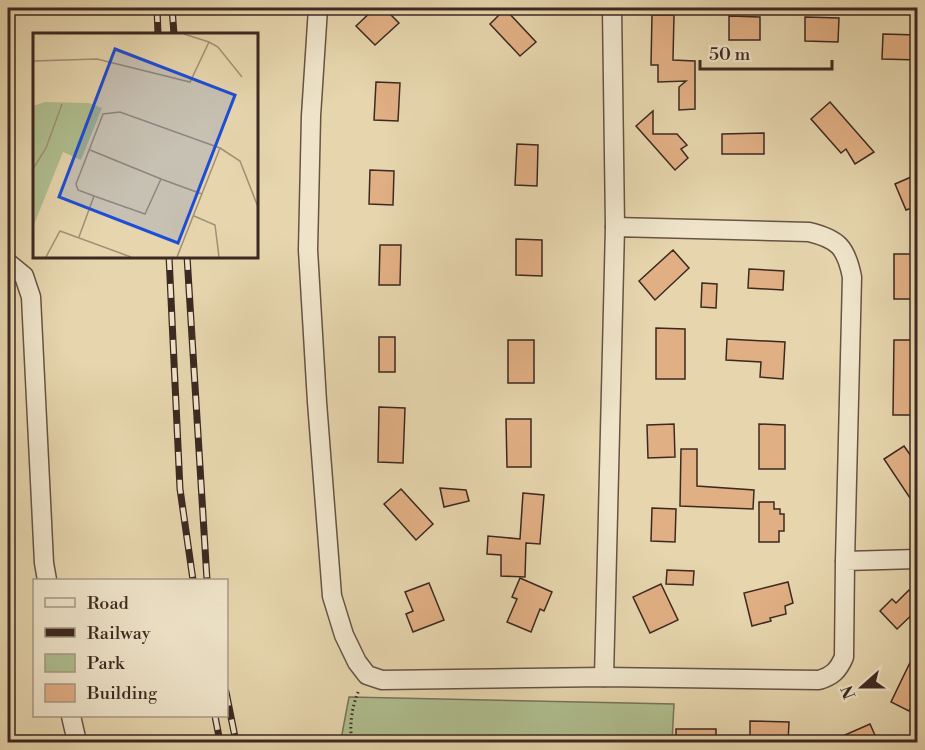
<svg xmlns="http://www.w3.org/2000/svg" width="925" height="750" font-family="'Libre Bodoni',serif">
<style>
.green{fill:#afbe8f;stroke:#767458;stroke-width:1.5}
.building{fill:#e1af84;stroke:#3c2921;stroke-width:1.5}
.lines{fill:none;stroke-linecap:round;stroke-linejoin:round}
.street-casing{stroke:#665444;stroke-width:21}
.path{stroke:#3c2921;stroke-width:3;stroke-dasharray:1.5 3;stroke-linecap:butt}
.street{stroke:#efe4ca;stroke-width:18}
.rail-casing{stroke:#3c2921;stroke-width:7}
.rail{stroke:#efe4ca;stroke-width:4.5;stroke-dasharray:14;stroke-linecap:butt}
.inset-road{fill:none;stroke:#a29075;stroke-width:1.5}
.view{fill:#1d4ed8;fill-opacity:0.15;stroke:#1d4ed8;stroke-width:3}
.inset-edge{fill:none;stroke:#3c2921;stroke-width:3}
</style>
<rect width="100%" height="100%" fill="#e6d5ad"/>
<filter id="stains"><feTurbulence type="fractalNoise" baseFrequency=".00333" numOctaves="4"/><feColorMatrix values="0 0 0 0 .2 0 0 0 0 .09 0 0 0 0 .02 0 0 0 .5 -.17"/></filter>
<radialGradient id="worn" r=".72"><stop offset=".6" stop-color="#630" stop-opacity="0"/><stop offset="1" stop-color="#630" stop-opacity=".3"/></radialGradient>
<polygon class="green" points="349,697 674,704 672,742 343,742 342,734"/>
<g class="building">
<polygon points="375,8 384,8 399,23 375,45 356,26"/>
<polygon points="505,9 536,42 520,56 490,24"/>
<polygon points="652,15 674,15 673,60 695,61 695,109 679,110 679,87 686,81 658,82 658,65 651,65"/>
<polygon points="729,16 760,17 760,40 729,40"/>
<polygon points="805,17 839,18 838,42 805,41"/>
<polygon points="883,34 918,35 918,60 882,59"/>
<polygon points="376,82 400,83 398,121 374,120"/>
<polygon points="830,102 874,152 855,164 846,149 841,153 811,119"/>
<polygon points="653,111 653,134 677,134 687,145 681,149 688,158 675,170 636,126"/>
<polygon points="764,133 764,154 722,154 722,134"/>
<polygon points="517,144 538,145 537,186 515,185"/>
<polygon points="370,170 394,171 393,205 369,204"/>
<polygon points="918,174 918,206 906,210 895,184"/>
<polygon points="516,239 542,240 542,276 516,275"/>
<polygon points="380,245 401,245 400,285 379,285"/>
<polygon points="673,250 689,268 655,300 639,281"/>
<rect x="894" y="254" width="24" height="45"/>
<polygon points="749,269 784,271 783,290 748,288"/>
<polygon points="702,283 717,284 716,308 701,307"/>
<polygon points="656,328 685,329 685,379 656,379"/>
<rect x="379" y="337" width="16" height="35"/>
<polygon points="727,339 785,342 783,379 760,377 761,362 726,360"/>
<rect x="508" y="340" width="26" height="43"/>
<polygon points="894,340 918,340 918,415 893,415"/>
<polygon points="379,407 405,408 403,463 378,462"/>
<polygon points="506,419 531,419 531,467 507,467"/>
<polygon points="674,424 675,457 648,458 647,425"/>
<polygon points="759,424 785,425 785,469 759,469"/>
<polygon points="904,446 918,466 918,510 884,459"/>
<polygon points="681,449 697,449 697,486 754,490 753,509 680,506"/>
<polygon points="440,488 466,490 469,501 444,507"/>
<polygon points="401,489 433,524 416,540 384,504"/>
<polygon points="523,493 544,495 540,544 526,543 525,577 501,576 501,555 487,554 488,536 520,539"/>
<polygon points="759,502 774,502 774,509 780,509 780,514 784,514 784,531 779,531 779,542 759,542"/>
<polygon points="652,508 676,509 675,542 651,541"/>
<polygon points="667,570 694,571 693,585 666,584"/>
<polygon points="520,578 552,592 544,611 540,609 531,632 507,622 517,599 512,597"/>
<polygon points="788,582 793,603 785,606 786,614 770,618 771,621 752,626 744,593"/>
<polygon points="429,583 444,620 413,632 406,614 413,611 405,592"/>
<polygon points="661,584 678,620 650,633 633,597"/>
<polygon points="909,590 918,599 918,609 897,629 880,611 892,599 896,603"/>
<polygon points="918,646 918,694 909,711 891,702"/>
<polygon points="750,721 789,722 788,742 750,742"/>
<polygon points="870,724 878,742 829,742"/>
<rect x="676" y="729" width="40" height="13"/>
</g>
<g class="lines">
<g class="street-casing">
<g id="street">
<path d="M318 8 311 116 308 250 317 402 332 596 344 635 357 662 367 675 382 680 604 677 819 680C832 676 838 671 844 657L845 561 918 559"/>
<polyline points="612,8 615,227"/>
<polyline points="8,263 24,276 31,297 44,563 47,580"/>
<path d="M604 677 615 227 809 232C838 239 846 247 852 277L845 561"/>
<polyline points="71,716 77,742"/>
</g>
</g>
<path class="path" d="M352 742C349 725 352 706 359 690"/>
<use href="#street" class="street"/>
<g class="rail-casing">
<g id="rail">
<polyline points="157,8 158,34"/>
<polyline points="172,8 174,34"/>
<polyline points="169,256 180,489 193,580"/>
<polyline points="187,256 207,580"/>
<polyline points="226,692 236,742"/>
<polyline points="215,716 220,742"/>
</g>
</g>
<use href="#rail" class="rail"/>
</g>
<g transform="translate(33 33)">
<rect width="225" height="225" fill="#e6d5ad"/>
<path d="M12 69 56 70 69 75 48 127 30 119 0 194V73Z" fill="#afbe8f"/>
<path class="inset-road" d="M176 9 185 14 209 44M0 28 64 26 157 49 176 9 151 1M187 115 207 128 225 174M57 117 128 146 112 181 61 163M0 136 13 115 29 71M128 146 169 161M161 183 182 192 186 224M46 204 61 163 45 157 43 151 70 81 87 79 187 115 144 224M13 224 27 198 98 224"/>
<path class="view" d="M82 16 202 62 145 210 26 164Z"/>
<rect width="225" height="225" class="inset-edge"/>
</g>
<rect width="925" height="750" fill="none" stroke="#e6d5ad" stroke-width="30"/>
<rect x="9" y="9" width="907" height="732" fill="none" stroke="#3c2921" stroke-width="3"/>
<rect x="15" y="15" width="895" height="720" fill="none" stroke="#3c2921" stroke-width="1.5"/>
<rect x="33" y="579" width="195" height="138" fill="#efe4ca" stroke="#a79986" stroke-width="1.5"/>
<rect x="45" y="598" width="30" height="9" fill="#efe4ca" stroke="#a79986" stroke-width="1.5"/>
<text x="87" y="609" font-size="18" fill="#3c2921">Road</text>
<rect x="45" y="628" width="30" height="9" fill="#3c2921" stroke="#a79986" stroke-width="1.5"/>
<text x="87" y="639" font-size="18" fill="#3c2921">Railway</text>
<rect x="45" y="654" width="30" height="18" fill="#afbe8f" stroke="#a79986" stroke-width="1.5"/>
<text x="87" y="669" font-size="18" fill="#3c2921">Park</text>
<rect x="45" y="684" width="30" height="18" fill="#e1af84" stroke="#a79986" stroke-width="1.5"/>
<text x="87" y="699" font-size="18" fill="#3c2921">Building</text>
<g transform="translate(862 687) rotate(249)" stroke="#efe4ca" stroke-width="4.5" paint-order="stroke">
<path d="M0-4.5L10 22L0 15L-10 22Z" fill="#3c2921"/>
<text y="-9" font-size="16" font-weight="bold" text-anchor="middle" fill="#3c2921">N</text>
</g>
<path d="M700 60v9h132v-9" fill="none" stroke="#3c2921" stroke-width="3"/>
<text x="709" y="60" font-size="18" fill="#3c2921" stroke="#efe4ca" stroke-width="4.5" paint-order="stroke">50 m</text>
<rect width="100%" height="100%" filter="url(#stains)"/>
<rect width="100%" height="100%" fill="url(#worn)"/>
</svg>
